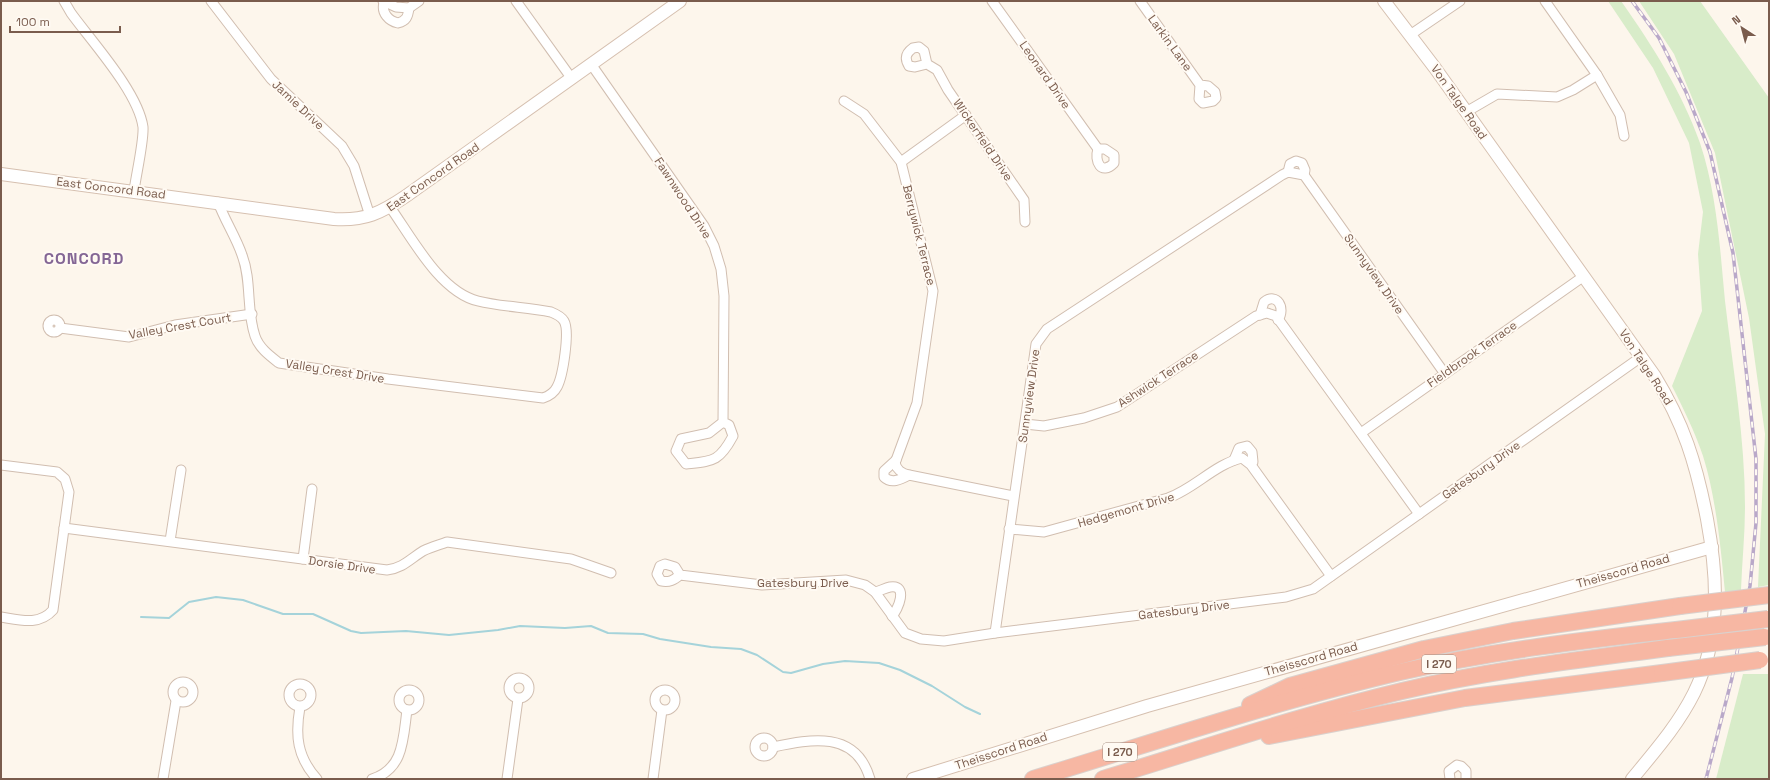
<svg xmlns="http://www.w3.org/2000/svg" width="1770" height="780" font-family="'Space Grotesk',sans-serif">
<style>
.green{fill:#d8ecc9}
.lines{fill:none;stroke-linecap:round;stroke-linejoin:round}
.stream{stroke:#a5d3da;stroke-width:2}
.street-casing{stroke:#d1beb0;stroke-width:11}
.secondary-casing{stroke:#d6c0b0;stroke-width:14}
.highway-casing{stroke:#dad1cd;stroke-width:18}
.street{stroke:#fff;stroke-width:9}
.secondary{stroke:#fff;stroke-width:12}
.highway{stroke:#f7b7a3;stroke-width:16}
.rail-casing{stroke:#b9a8c9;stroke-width:3.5}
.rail{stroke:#fffaf3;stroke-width:2;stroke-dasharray:6;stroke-linecap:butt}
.highway-bridge-casing{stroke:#dad1cd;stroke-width:18;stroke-linecap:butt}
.highway-bridge{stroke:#f7b7a3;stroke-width:16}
.labels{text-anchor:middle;stroke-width:4;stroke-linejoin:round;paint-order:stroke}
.shield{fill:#fffaf3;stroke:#a28b7f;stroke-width:1}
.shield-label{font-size:11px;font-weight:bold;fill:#7a5c4d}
.street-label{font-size:12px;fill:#7a5c4d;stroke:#fffaf3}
.district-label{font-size:16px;font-weight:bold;letter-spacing:1px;fill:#846695;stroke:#fffaf3}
</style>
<rect width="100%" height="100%" fill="#fdf6ec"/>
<g class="green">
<path d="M1608 1H1621C1652 45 1682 92 1700 143 1717 194 1720 249 1725 301 1733 370 1745 438 1745 507 1745 534 1742 562 1741 590L1725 592C1721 550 1716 497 1703 456 1695 432 1683 408 1672 386L1702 311 1698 254 1703 212 1689 143 1653 68Z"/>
<polygon points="1639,1 1700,1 1769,98 1769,585 1758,587 1765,434 1749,318 1715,153 1674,54"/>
<polygon points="1743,674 1769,674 1769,779 1716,779"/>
</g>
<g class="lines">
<polyline class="stream" points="141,617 169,618 189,602 216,597 243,600 283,614 313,614 351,631 361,633 406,631 449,635 498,630 520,626 565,628 591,626 608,633 643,634 660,639 711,647 741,649 757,655 783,672 791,673 823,664 845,661 879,663 900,670 932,686 965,707 980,714"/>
<g class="street-casing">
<g id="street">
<path d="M64 1 71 13C92 42 138 92 143 127 144 141 136 175 134 191"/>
<polyline points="211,1 271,79 342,146 354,166 370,216"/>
<polyline points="383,1 396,7 409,8 419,1"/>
<polyline points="516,1 572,79"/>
<polyline points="992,1 1098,149"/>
<polyline points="1140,1 1200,85 1199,99 1203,103 1213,101 1216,98 1215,92 1208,86 1200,85"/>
<polyline points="1545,1 1597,75 1620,115 1624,136"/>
<path d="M384 3C381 13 389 21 398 23 406 21 408 17 409 8"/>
<polyline points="1410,35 1460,1"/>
<path d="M591 64 704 226 714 246 721 269 724 296 723 422 709 433 681 439 676 451 686 464C713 461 719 462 733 436L729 425 723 422"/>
<path d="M927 64 924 51 919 47 913 48C906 53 904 58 909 66L915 67 927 64 937 70 948 90 1024 200 1025 222"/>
<path d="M844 101 864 114 901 162 933 291 917 403 895 463C897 470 901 473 909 475L1013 496"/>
<polyline points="1466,112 1497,94 1557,97 1573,90 1597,75"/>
<path d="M1098 149H1105L1114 155V163C1101 176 1094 161 1098 149Z"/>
<polyline points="901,162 966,115"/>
<polyline points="1288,172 1290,164 1296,161 1302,163 1305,170 1304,175"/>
<path d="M218 202C225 221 236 237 242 255 252 281 246 310 255 336 259 348 270 356 279 363L388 379 543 398C549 396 554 393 557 387 563 376 570 331 564 321 561 316 556 314 551 312 527 307 502 307 478 301 440 292 412 238 390 207"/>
<path d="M1260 315 1264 302C1277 292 1286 308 1278 320"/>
<circle cx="54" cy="326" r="6"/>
<polyline points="60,328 129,337 175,325 252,314"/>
<polyline points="1025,424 1044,426 1084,418 1117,407 1256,316 1267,313 1276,316 1419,514"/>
<polyline points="1361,433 1584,276"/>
<path d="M896 460 884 471V477C891 484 900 480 909 475"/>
<polyline points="1234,460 1239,448 1247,446 1252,452 1253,462 1251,464"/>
<path d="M1 465 57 472 65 479 69 492 53 610C39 626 20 620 1 617"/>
<path d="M64 528 387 570C403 568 410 559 423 551 431 547 439 545 447 542L571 559 611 573"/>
<path d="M1009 529 1044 532 1168 498C1194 489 1215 464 1242 458L1251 465 1331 576"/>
<polyline points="170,541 181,470"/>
<polyline points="303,559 312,489"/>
<path d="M680 575C674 580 669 583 661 581L657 574 660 566 665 564 675 567 680 575 762 585 846 580 865 585 875 592 905 633 921 639 944 641 995 633 1286 597 1313 589 1641 357"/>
<path d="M875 592C880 591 885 588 890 587 909 584 898 610 892 616"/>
<polyline points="995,633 1036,344 1047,329 1282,175 1288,172 1304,175 1445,374"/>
<circle cx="519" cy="688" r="10"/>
<circle cx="183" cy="692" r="10"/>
<circle cx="300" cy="695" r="11"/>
<circle cx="665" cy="700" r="10"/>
<circle cx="409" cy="700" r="10"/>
<path d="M300 707C295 735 297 757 317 779"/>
<circle cx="764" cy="747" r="9"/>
<path d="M773 747C811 739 856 730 870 779"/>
<polyline points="163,779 176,701"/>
<path d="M372 779C404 769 403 739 407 710"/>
<polyline points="507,779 518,699"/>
<polyline points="653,779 662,710"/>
<polyline points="1450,779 1449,771 1457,765 1461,766 1466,771 1466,779"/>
</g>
</g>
<g class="secondary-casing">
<g id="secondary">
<path d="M1384 1 1435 68 1654 375C1684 424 1696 463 1707 519 1718 578 1721 638 1694 693 1678 725 1655 751 1632 779"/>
<path d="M1 174 334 219C365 221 381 213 406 196L680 1"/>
<polyline points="913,779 1147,706 1712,547"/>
</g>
</g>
<g class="highway-casing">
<g id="highway">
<polyline points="1250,705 1290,686 1424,649 1513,631 1680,606"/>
<polyline points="1269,736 1465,698 1662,673"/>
<path d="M1033 779C1155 742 1276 701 1400 672 1491 651 1584 640 1676 630"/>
<path d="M1103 779C1202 749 1301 715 1402 691 1490 670 1579 660 1668 648"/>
</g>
</g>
<use href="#street" class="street"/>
<use href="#secondary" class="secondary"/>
<use href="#highway" class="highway"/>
<g class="rail-casing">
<polyline id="rail" points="1632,1 1659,38 1686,92 1710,152 1733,253 1756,459 1756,523 1750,586 1732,678 1706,779"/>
</g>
<use href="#rail" class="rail"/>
<g class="highway-bridge-casing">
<g id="highway-bridge">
<polyline points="1680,606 1769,595"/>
<polyline points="1676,630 1768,619"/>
<polyline points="1668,648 1765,637"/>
<polyline points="1662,673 1760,660"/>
</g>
</g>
<use href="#highway-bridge" class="highway-bridge"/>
</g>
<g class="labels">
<g class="shield">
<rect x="1422" y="655" width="34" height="18" rx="3"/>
<rect x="1103" y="743" width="34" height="18" rx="3"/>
</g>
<g class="shield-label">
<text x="1439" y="668">I 270</text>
<text x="1120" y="756">I 270</text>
</g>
<g class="street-label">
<text transform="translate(1170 43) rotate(54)" y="4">Larkin Lane</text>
<text transform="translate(1045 75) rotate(55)" y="4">Leonard Drive</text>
<text transform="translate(1459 102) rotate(55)" y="4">Von Talge Road</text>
<text transform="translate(298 105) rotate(43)" y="4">Jamie Drive</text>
<text transform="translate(983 140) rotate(56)" y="4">Wickerfield Drive</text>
<text transform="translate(433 177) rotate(-35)" y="4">East Concord Road</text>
<text transform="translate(111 188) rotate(7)" y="4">East Concord Road</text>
<text transform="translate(683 198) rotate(57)" y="4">Fawnwood Drive</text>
<text transform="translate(919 235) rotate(76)" y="4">Berrywick Terrace</text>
<text transform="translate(1374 274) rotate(55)" y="4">Sunnyview Drive</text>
<text transform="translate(180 326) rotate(-10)" y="4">Valley Crest Court</text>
<text transform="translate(1472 354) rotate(-35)" y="4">Fieldbrook Terrace</text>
<text transform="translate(1646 367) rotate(57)" y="4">Von Talge Road</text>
<text transform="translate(335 371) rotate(9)" y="4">Valley Crest Drive</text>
<text transform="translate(1158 379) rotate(-33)" y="4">Ashwick Terrace</text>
<text transform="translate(1029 396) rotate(-82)" y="4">Sunnyview Drive</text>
<text transform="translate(1481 470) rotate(-35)" y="4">Gatesbury Drive</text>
<text transform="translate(1126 510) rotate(-16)" y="4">Hedgemont Drive</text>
<text transform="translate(342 565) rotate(8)" y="4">Dorsie Drive</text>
<text transform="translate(1623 571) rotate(-16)" y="4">Theisscord Road</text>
<text x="803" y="587">Gatesbury Drive</text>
<text transform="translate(1184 610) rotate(-7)" y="4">Gatesbury Drive</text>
<text transform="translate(1311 659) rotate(-16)" y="4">Theisscord Road</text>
<text transform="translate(1001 751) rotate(-18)" y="4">Theisscord Road</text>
</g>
<g class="district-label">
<text x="84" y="264">CONCORD</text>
</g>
</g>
<rect width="1770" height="780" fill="none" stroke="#7a5c4d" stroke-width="4"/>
<g transform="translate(1742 28) rotate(324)" stroke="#fffaf3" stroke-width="3" paint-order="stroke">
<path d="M0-3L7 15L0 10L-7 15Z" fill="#7a5c4d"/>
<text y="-6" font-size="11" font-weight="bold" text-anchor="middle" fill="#7a5c4d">N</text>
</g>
<path d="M10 26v6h110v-6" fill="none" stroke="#7a5c4d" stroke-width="2"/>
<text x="16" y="26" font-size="12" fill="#7a5c4d" stroke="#fffaf3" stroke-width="3" paint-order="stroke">100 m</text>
</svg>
